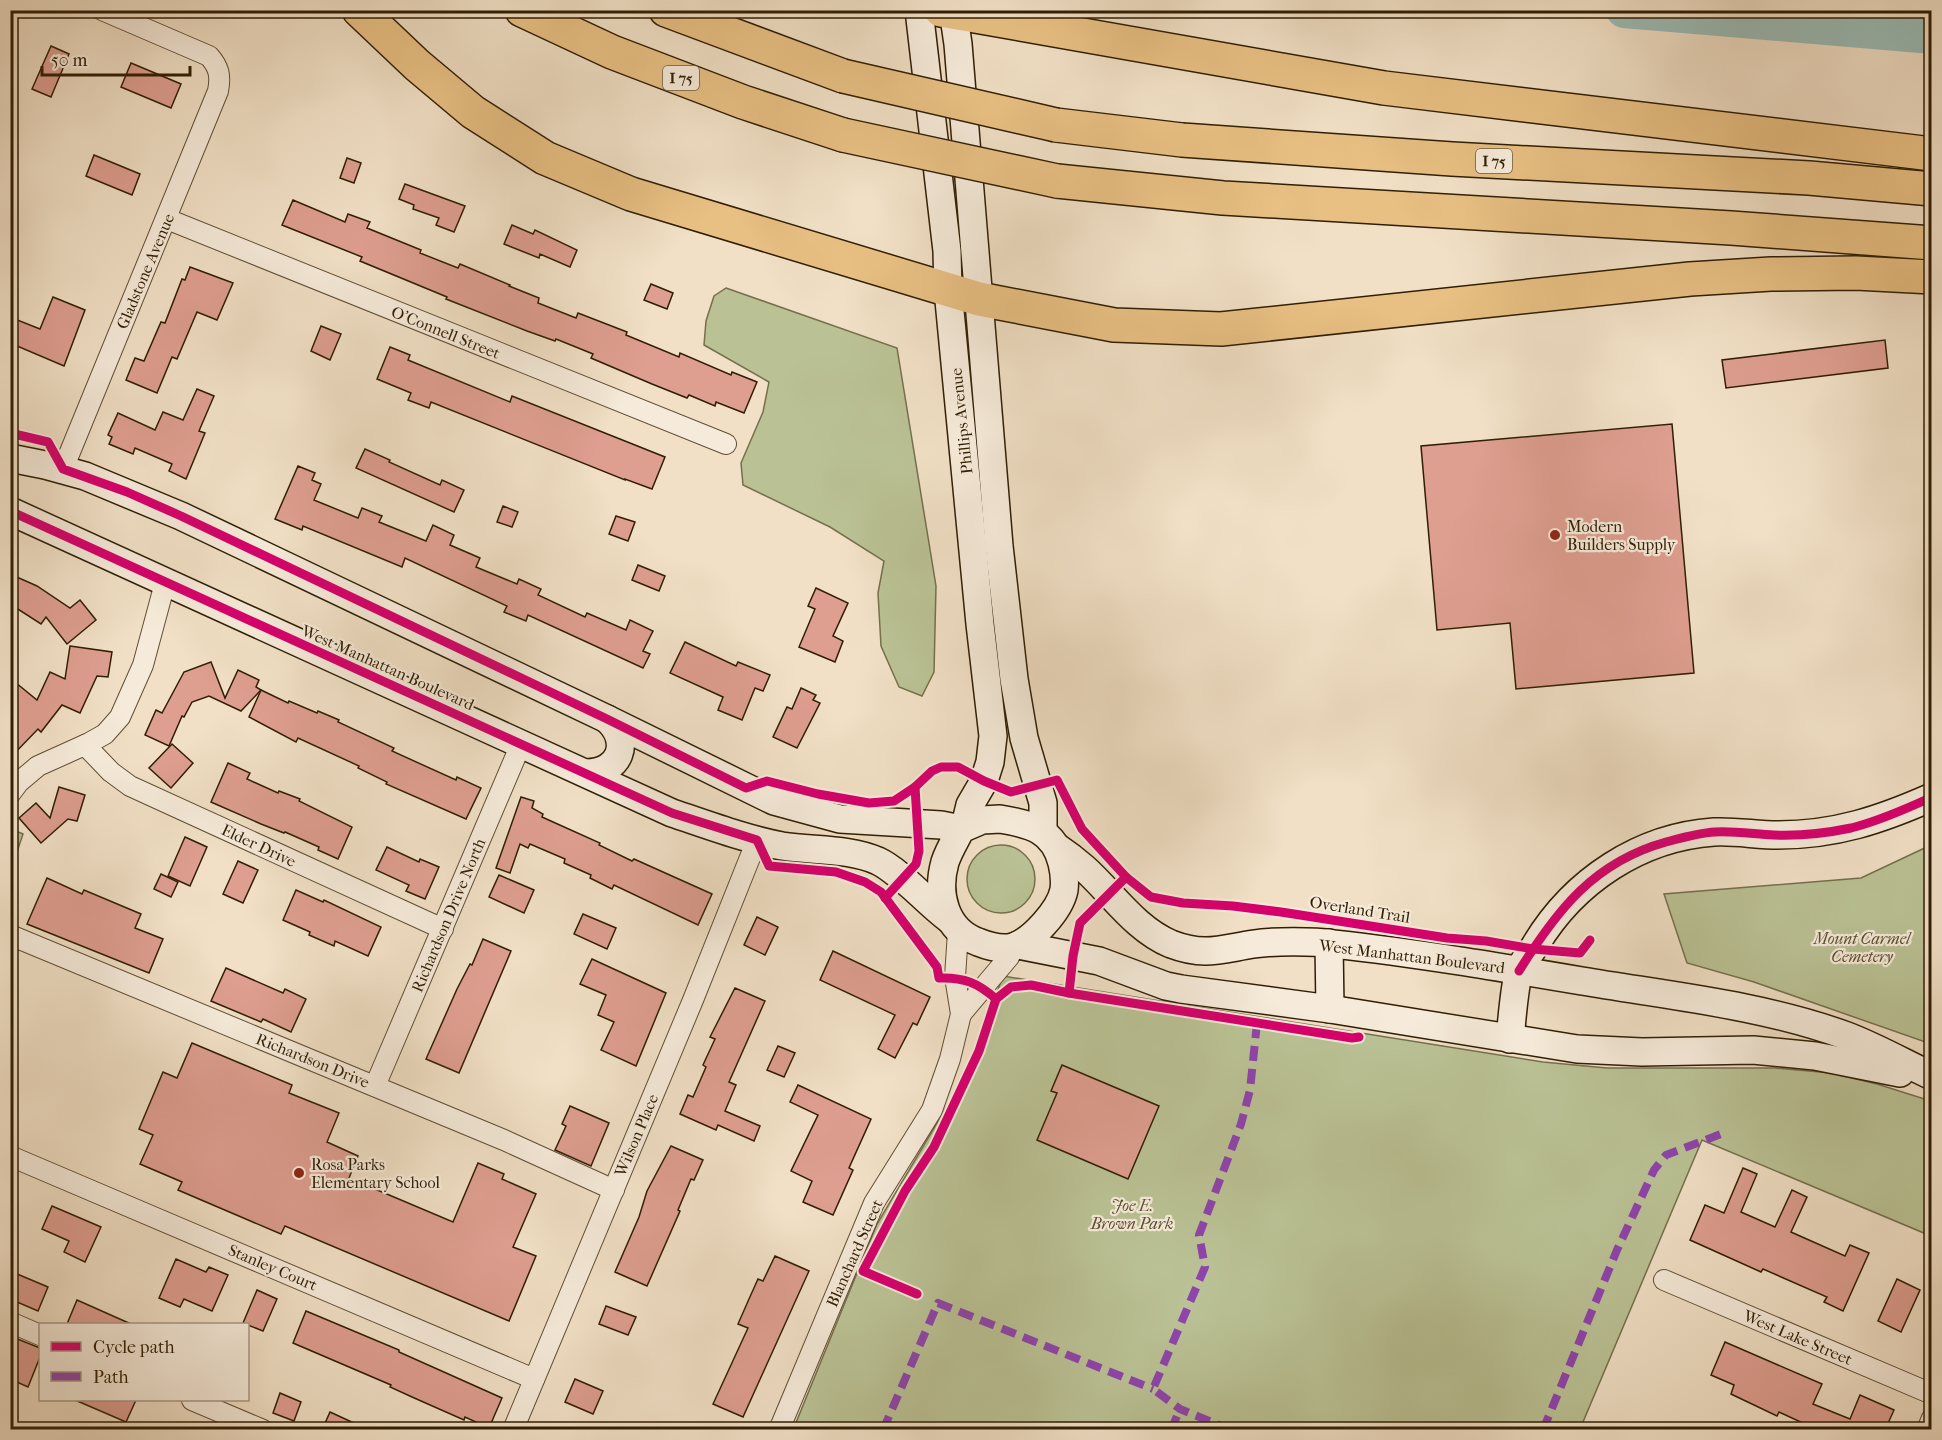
<svg xmlns="http://www.w3.org/2000/svg" width="1942" height="1440" font-family="'IM FELL French Canon',serif">
<style>
.green{fill:#bac295;stroke:#75704c;stroke-width:1.5}
.lines{fill:none;stroke-linecap:round;stroke-linejoin:round}
.river{stroke:#9bbdb8;stroke-width:36}
.building{fill:#de9e90;stroke:#301e04;stroke-width:1.5}
.street-casing{stroke:#604e34;stroke-width:22}
.secondary-casing{stroke:#301e04;stroke-width:30}
.highway-casing{stroke:#301e04;stroke-width:36}
.street{stroke:#f6ebda;stroke-width:20}
.secondary{stroke:#f6ebda;stroke-width:27}
.highway{stroke:#e8c083;stroke-width:33}
.highway-bridge-casing{stroke:#301e04;stroke-width:36;stroke-linecap:butt}
.highway-bridge{stroke:#e8c083;stroke-width:33}
.quiet{stroke:#8e44ad;stroke-width:8;stroke-dasharray:15 8;stroke-linecap:butt}
.cycleway-casing{stroke:#f6ebda;stroke-width:13}
.cycleway{stroke:#d6006c;stroke-width:9}
.poi-dot{fill:#8f2418;stroke:#f6ebda;stroke-width:2}
.labels{text-anchor:middle;stroke-width:4.5;stroke-linejoin:round;paint-order:stroke}
.shield{fill:#f6ebda;stroke:#6b5c44;stroke-width:1.5}
.shield-label{font-size:15px;font-weight:bold;fill:#301e04}
.street-label{font-size:16px;fill:#301e04;stroke:#f6ebda}
.poi-label{font-size:16px;fill:#301e04;stroke:#f6ebda;text-anchor:start}
.park-label{font-size:16px;font-style:italic;fill:#594f30;stroke:#f6ebda}
</style>
<rect width="100%" height="100%" fill="#f1e0c6"/>
<filter id="stains"><feTurbulence type="fractalNoise" baseFrequency=".00333" numOctaves="4"/><feColorMatrix values="0 0 0 0 .2 0 0 0 0 .09 0 0 0 0 .02 0 0 0 .5 -.17"/></filter>
<radialGradient id="worn" r=".72"><stop offset=".6" stop-color="#630" stop-opacity="0"/><stop offset="1" stop-color="#630" stop-opacity=".3"/></radialGradient>
<g class="green">
<polygon points="726,288 897,348 936,586 934,672 922,696 899,687 881,646 878,593 884,561 830,527 743,485 741,463 763,412 769,382 704,345 706,321 714,296"/>
<polygon points="11,829 23,834 11,870"/>
<circle cx="1001" cy="879" r="34"/>
<polygon points="1931,845 1931,1044 1754,982 1687,963 1664,894 1861,878"/>
<polygon points="1003,976 1543,1062 1607,1068 1775,1068 1831,1073 1877,1084 1931,1101 1931,1236 1702,1140 1580,1429 793,1430 877,1224 962,1081 977,1046"/>
</g>
<g class="lines">
<polyline class="river" points="1624,10 1932,36"/>
</g>
<g class="building">
<polygon points="51,46 69,54 51,97 32,89"/>
<polygon points="131,63 181,84 171,108 121,87"/>
<polygon points="94,155 140,174 132,195 86,176"/>
<polygon points="347,158 361,163 354,183 340,178"/>
<polygon points="405,184 465,206 454,232 436,225 439,218 413,209 414,205 399,199"/>
<polygon points="293,200 345,222 348,214 370,222 367,228 421,250 420,253 458,268 460,264 510,285 509,286 539,298 538,303 576,318 578,313 627,332 626,335 679,357 680,353 731,375 732,372 757,382 744,413 716,402 715,406 689,395 687,398 652,384 591,358 593,354 556,339 555,341 527,331 446,299 447,297 360,261 362,257 282,225"/>
<polygon points="512,225 533,234 535,230 577,250 570,267 540,254 539,258 504,244"/>
<polygon points="190,267 233,283 217,320 197,312 177,359 172,357 157,393 126,380 135,358 144,361 161,322 165,323 182,279 185,280"/>
<polygon points="651,284 673,293 667,309 644,300"/>
<polygon points="53,297 85,310 64,366 10,343 10,317 40,329"/>
<polygon points="321,326 341,334 330,360 311,351"/>
<polygon points="1885,340 1888,368 1726,388 1722,360"/>
<polygon points="390,347 410,355 408,360 510,402 512,396 665,457 652,489 625,479 625,480 431,402 429,408 408,400 411,393 377,379"/>
<polygon points="197,389 214,396 199,431 205,433 186,479 169,471 172,464 135,448 133,454 109,444 112,437 108,435 118,413 155,430 163,412 183,420"/>
<polygon points="1672,424 1694,673 1516,689 1510,623 1437,630 1421,446"/>
<polygon points="365,449 390,460 389,462 440,485 442,480 464,490 454,512 356,468"/>
<polygon points="298,466 315,473 312,480 321,484 314,500 358,518 362,508 382,516 379,522 426,541 433,525 454,535 450,545 480,558 476,567 517,584 519,579 541,589 538,595 585,617 587,613 626,630 630,620 653,631 643,651 650,654 643,668 528,615 526,621 504,612 507,606 405,558 402,567 303,526 302,530 275,519"/>
<polygon points="503,506 518,512 512,527 497,522"/>
<polygon points="616,516 635,522 628,541 609,534"/>
<polygon points="638,565 665,576 659,591 632,580"/>
<polygon points="10,574 37,586 70,608 80,600 96,620 67,644 46,617 41,624 10,604"/>
<polygon points="816,588 848,603 833,636 843,641 835,662 799,647 815,609 808,606"/>
<polygon points="685,642 736,666 738,662 770,675 763,691 755,688 742,720 718,710 723,697 670,673"/>
<polygon points="70,646 112,652 108,677 97,676 80,713 62,705 41,732 38,729 10,758 10,678 37,700 50,672 65,679"/>
<polygon points="211,662 225,698 238,670 259,680 256,687 261,690 241,711 209,696 192,702 184,717 182,716 169,746 145,735 156,710 162,713 184,672"/>
<polygon points="801,688 816,695 813,700 820,703 797,748 773,737 787,707 792,709"/>
<polygon points="261,690 288,703 289,701 317,713 318,711 339,720 338,722 394,748 392,751 456,780 457,777 481,788 466,819 386,784 387,782 358,768 359,766 298,738 296,742 249,717"/>
<polygon points="172,744 193,763 171,788 149,768"/>
<polygon points="228,763 250,773 247,779 278,793 279,791 300,799 299,801 352,827 338,859 318,850 319,847 285,832 284,833 261,824 211,802"/>
<polygon points="59,787 85,795 77,821 68,819 41,843 19,818 36,803 50,818"/>
<polygon points="521,797 534,801 532,808 543,814 542,817 600,843 599,845 632,861 634,859 712,894 698,925 614,885 612,889 590,878 591,875 564,863 565,859 530,844 528,848 520,844 510,873 496,868"/>
<polygon points="185,837 207,847 190,886 168,876"/>
<polygon points="387,847 419,862 420,859 439,867 425,899 406,891 409,885 376,870"/>
<polygon points="238,861 258,870 243,903 223,894"/>
<polygon points="161,874 178,882 171,897 154,889"/>
<polygon points="499,875 534,890 524,913 489,897"/>
<polygon points="47,878 82,894 84,890 141,914 135,928 163,939 149,973 27,924"/>
<polygon points="296,890 323,902 324,900 381,927 368,956 335,941 334,946 309,935 310,932 283,920"/>
<polygon points="583,914 616,928 607,949 574,934"/>
<polygon points="757,917 778,927 765,955 744,945"/>
<polygon points="483,939 511,951 459,1073 426,1059 457,989 470,964 472,965"/>
<polygon points="833,951 930,997 917,1025 913,1023 895,1058 878,1049 895,1015 820,980"/>
<polygon points="592,959 666,993 636,1066 601,1050 614,1022 598,1015 606,995 580,984"/>
<polygon points="226,968 283,993 285,989 306,999 291,1032 263,1019 261,1022 211,1001"/>
<polygon points="735,988 765,1001 729,1082 736,1085 725,1111 760,1126 754,1141 718,1125 716,1130 680,1114 688,1095 693,1097 706,1067 703,1065 715,1039 710,1037"/>
<polygon points="192,1043 292,1085 289,1093 339,1113 327,1142 358,1156 349,1178 453,1222 478,1163 504,1174 502,1179 536,1194 513,1247 536,1256 509,1321 285,1226 281,1234 178,1190 182,1182 140,1164 153,1135 139,1129 163,1072 177,1078"/>
<polygon points="778,1046 795,1053 784,1077 767,1070"/>
<polygon points="1062,1065 1159,1106 1128,1179 1037,1140 1057,1093 1051,1091"/>
<polygon points="798,1085 871,1119 849,1168 853,1170 833,1215 803,1202 812,1181 791,1171 818,1115 790,1102"/>
<polygon points="570,1106 609,1123 591,1166 555,1150 566,1126 562,1124"/>
<polygon points="671,1146 703,1160 694,1180 691,1179 678,1210 680,1211 647,1286 615,1272 639,1217 647,1191"/>
<polygon points="1743,1168 1757,1174 1741,1212 1775,1227 1792,1190 1807,1197 1791,1232 1845,1256 1850,1245 1869,1253 1843,1311 1824,1302 1827,1297 1763,1269 1761,1272 1690,1240 1705,1205 1724,1213"/>
<polygon points="52,1206 101,1227 85,1262 64,1252 69,1241 42,1229"/>
<polygon points="775,1256 809,1271 743,1417 713,1404 748,1328 738,1324 749,1299 758,1279 763,1281"/>
<polygon points="176,1259 206,1272 209,1267 228,1275 212,1311 184,1299 180,1307 159,1298"/>
<polygon points="10,1271 48,1287 38,1311 10,1299"/>
<polygon points="1897,1279 1920,1290 1901,1332 1878,1321"/>
<polygon points="257,1290 277,1299 263,1331 243,1323"/>
<polygon points="77,1300 131,1324 67,1324"/>
<polygon points="606,1306 636,1317 628,1335 599,1324"/>
<polygon points="306,1311 399,1350 399,1352 502,1398 489,1428 465,1417 464,1420 412,1397 390,1387 391,1385 293,1343"/>
<polygon points="10,1336 40,1348 40,1357 28,1387 10,1379"/>
<polygon points="1725,1342 1822,1384 1813,1404 1850,1419 1860,1395 1894,1410 1885,1430 1818,1430 1779,1412 1777,1416 1731,1394 1734,1385 1711,1375"/>
<polygon points="575,1379 603,1391 593,1414 565,1402"/>
<polygon points="280,1393 301,1402 294,1421 273,1413"/>
<polygon points="75,1400 136,1400 126,1422"/>
<polygon points="330,1412 369,1430 322,1430"/>
</g>
<g class="lines">
<g class="street-casing">
<g id="street">
<polyline points="167,219 726,444"/>
<path d="M63 469 218 91C221 76 219 67 209 56L102 10"/>
<polyline points="85,745 111,772 130,786 443,929"/>
<polyline points="10,794 19,782 38,766 89,743 105,734 120,717 143,665 165,583"/>
<polyline points="10,935 504,1140 614,1190"/>
<polyline points="961,1014 1009,957 1012,948"/>
<polyline points="375,1086 521,744"/>
<polyline points="10,1156 534,1379"/>
<polyline points="1664,1280 1932,1394"/>
<polyline points="10,1322 40,1335"/>
<polyline points="192,1400 263,1430"/>
<polyline points="513,1430 693,1000 757,840"/>
<polyline points="779,1430 874,1203 932,1110 950,1059 961,1014 955,977 958,932"/>
<polyline points="1927,1430 1932,1418"/>
</g>
</g>
<g class="secondary-casing">
<g id="secondary">
<polyline points="919,10 947,251 948,290 980,624 993,736 990,762 984,781 970,805 965,826"/>
<polyline points="953,10 958,44 999,546 1014,679 1024,738 1043,803 1043,831"/>
<polyline points="10,458 45,465 85,476 181,516 607,719 774,801 840,819 941,825 961,829"/>
<path d="M10 511 672 813C708 825 745 839 782 846 813 851 849 848 878 861 901 872 927 903 949 919"/>
<path d="M587 773C620 772 632 742 607 719"/>
<path d="M1000 819C1031 824 1054 830 1062 863 1064 871 1065 882 1064 890 1060 910 1032 941 1013 947 1002 950 988 946 978 942 945 930 936 894 945 862 949 850 956 839 961 829L982 820Z"/>
<path d="M1058 848C1067 854 1076 861 1084 868 1112 893 1135 929 1171 944 1205 957 1221 949 1254 944 1273 941 1314 941 1333 944 1416 953 1499 967 1582 981 1671 996 1762 1005 1847 1036 1876 1047 1904 1063 1932 1076"/>
<polyline points="1329,943 1330,1009"/>
<polyline points="1018,945 1099,961 1166,986 1181,989 1330,1009 1577,1049 1642,1052 1753,1050 1815,1056 1900,1073"/>
<path d="M1510 1039C1512 1020 1514 988 1519 971 1522 962 1531 953 1536 944 1574 881 1640 837 1714 832 1736 831 1757 835 1778 835 1835 835 1880 820 1932 797"/>
</g>
</g>
<g class="highway-casing">
<g id="highway">
<polyline points="359,10 417,65 473,112 545,158 631,194 979,299 1114,325 1221,329 1690,279 1771,274 1856,273 1932,277"/>
<polyline points="522,10 612,52 743,102 843,135"/>
<polyline points="666,10 843,76"/>
<polyline points="941,10 1384,88 1932,154"/>
<polyline points="1056,125 1182,140 1452,159 1809,178 1932,189"/>
<polyline points="1057,181 1223,198 1731,228 1932,243"/>
</g>
</g>
<use href="#street" class="street"/>
<use href="#secondary" class="secondary"/>
<use href="#highway" class="highway"/>
<g class="highway-bridge-casing">
<g id="highway-bridge">
<polyline points="843,76 1056,125"/>
<polyline points="843,135 1057,181"/>
</g>
</g>
<use href="#highway-bridge" class="highway-bridge"/>
<g class="quiet">
<polyline points="883,1430 938,1303 1153,1389"/>
<polyline points="1171,1430 1180,1409"/>
<polyline points="1231,1430 1180,1409 1153,1389 1205,1267 1199,1235 1241,1124 1250,1090 1257,1023"/>
<polyline points="1543,1430 1617,1250 1654,1170 1666,1155 1721,1134"/>
</g>
<g class="cycleway-casing">
<g id="cycleway">
<polyline points="10,433 48,442 63,469 127,492 181,516 607,719 746,788 767,781 818,794 869,803 894,801 915,787 932,771 941,767 958,767 984,781 1011,792 1057,780 1082,829 1126,877 1151,897 1183,903 1233,906 1281,912 1447,938 1486,941 1533,949 1580,953 1590,940"/>
<path d="M10 511 672 813 757 840 769 866 836 872 865 882 881 892 937 967 939 978C964 977 978 983 996 999L1011 987 1031 985 1069 993 1352 1038 1359 1037"/>
<polyline points="885,898 916,864 919,851 915,787"/>
<path d="M1519 971C1557 910 1594 862 1666 842 1681 838 1698 833 1715 832 1734 831 1754 834 1774 835 1799 836 1827 833 1851 828 1879 821 1906 809 1932 797"/>
<polyline points="1069,993 1073,956 1080,923 1126,877"/>
<polyline points="917,1294 863,1271 905,1191 934,1147 979,1051 996,999"/>
</g>
</g>
<use href="#cycleway" class="cycleway"/>
</g>
<g class="poi-dot">
<circle cx="1555" cy="535" r="6"/>
<circle cx="299" cy="1173" r="6"/>
</g>
<g class="labels">
<g class="shield">
<rect x="663" y="66" width="36" height="24" rx="4.5"/>
<rect x="1476" y="149" width="36" height="24" rx="4.5"/>
</g>
<g class="shield-label">
<text x="681" y="83">I 75</text>
<text x="1494" y="166">I 75</text>
</g>
<g class="street-label">
<text transform="translate(145 271) rotate(-67)" y="6">Gladstone Avenue</text>
<text transform="translate(446 332) rotate(22)" y="6">O'Connell Street</text>
<text transform="translate(961 421) rotate(-96)" y="6">Phillips Avenue</text>
<text transform="translate(388 667) rotate(24)" y="6">West Manhattan Boulevard</text>
<text transform="translate(259 845) rotate(25)" y="6">Elder Drive</text>
<text transform="translate(1360 909) rotate(9)" y="6">Overland Trail</text>
<text transform="translate(448 915) rotate(-67)" y="6">Richardson Drive North</text>
<text transform="translate(1412 956) rotate(7)" y="6">West Manhattan Boulevard</text>
<text transform="translate(313 1060) rotate(22)" y="6">Richardson Drive</text>
<text transform="translate(636 1135) rotate(-67)" y="6">Wilson Place</text>
<text transform="translate(854 1253) rotate(-66)" y="6">Blanchard Street</text>
<text transform="translate(273 1267) rotate(23)" y="6">Stanley Court</text>
<text transform="translate(1798 1337) rotate(23)" y="6">West Lake Street</text>
</g>
<g class="poi-label">
<text x="1567" y="532">Modern<tspan x="1567" dy="18">Builders Supply</tspan></text>
<text x="311" y="1170">Rosa Parks<tspan x="311" dy="18">Elementary School</tspan></text>
</g>
<g class="park-label">
<text x="1862" y="944">Mount Carmel<tspan x="1862" dy="18">Cemetery</tspan></text>
<text x="1132" y="1211">Joe E.<tspan x="1132" dy="18">Brown Park</tspan></text>
</g>
</g>
<rect width="1942" height="1440" fill="none" stroke="#f1e0c6" stroke-width="36"/>
<rect x="12" y="12" width="1918" height="1416" fill="none" stroke="#301e04" stroke-width="3"/>
<rect x="18" y="18" width="1906" height="1404" fill="none" stroke="#301e04" stroke-width="1.5"/>
<rect x="39" y="1323" width="210" height="78" fill="#f6ebda" stroke="#a79984" stroke-width="1.5"/>
<rect x="51" y="1342" width="30" height="9" fill="#d6006c" stroke="#a79984" stroke-width="1.5"/>
<text x="93" y="1353" font-size="18" fill="#301e04">Cycle path</text>
<rect x="51" y="1372" width="30" height="9" fill="#8e44ad" stroke="#a79984" stroke-width="1.5"/>
<text x="93" y="1383" font-size="18" fill="#301e04">Path</text>
<path d="M42 66v9h148v-9" fill="none" stroke="#301e04" stroke-width="3"/>
<text x="51" y="66" font-size="18" fill="#301e04" stroke="#f6ebda" stroke-width="4.5" paint-order="stroke">50 m</text>
<rect width="100%" height="100%" filter="url(#stains)"/>
<rect width="100%" height="100%" fill="url(#worn)"/>
</svg>
